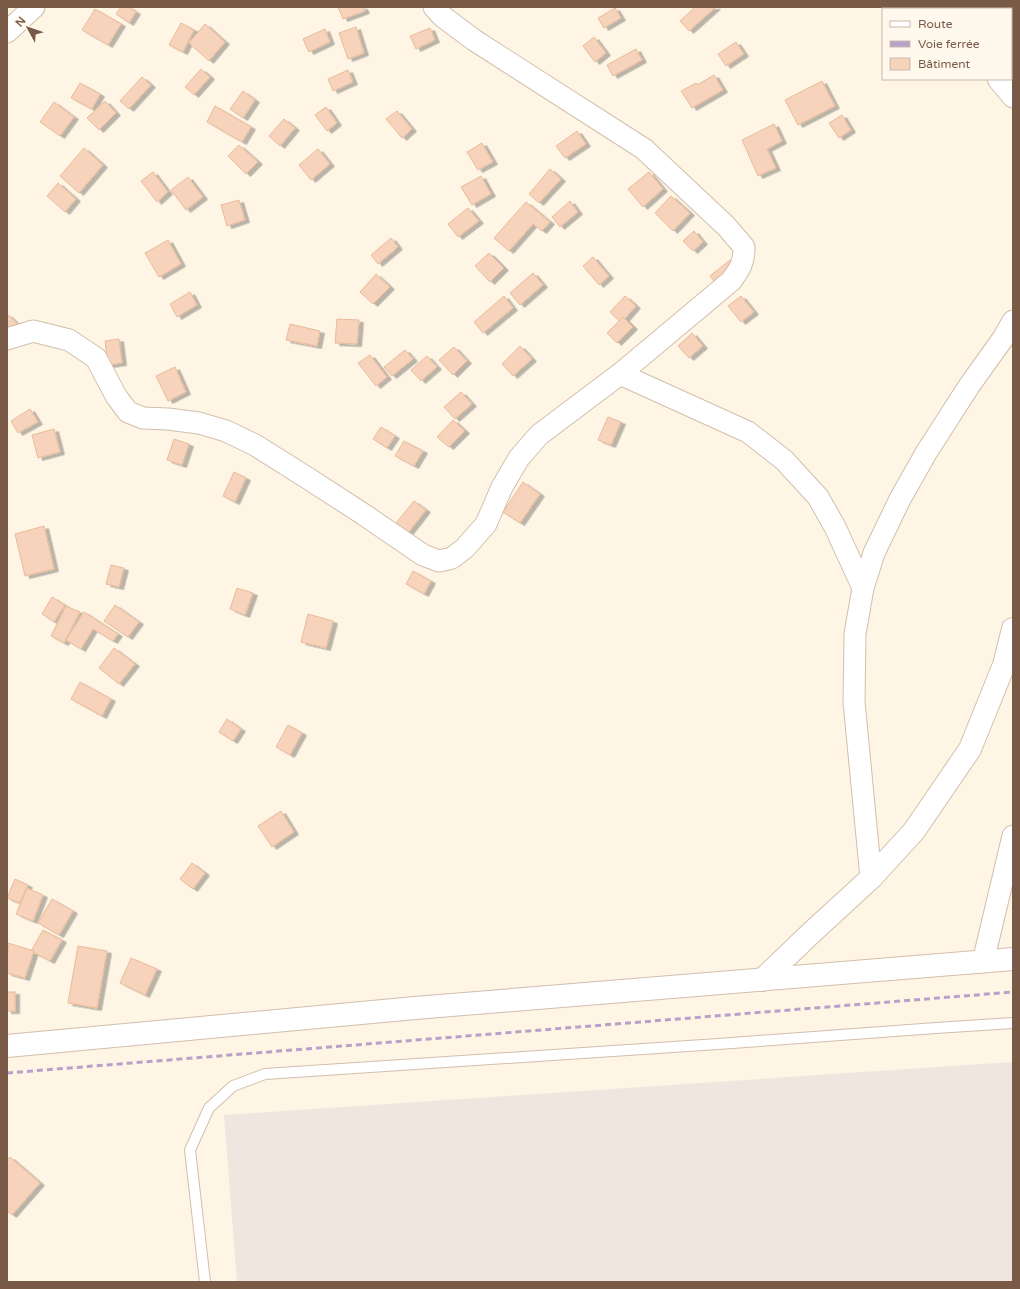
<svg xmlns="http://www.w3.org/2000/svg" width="1020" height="1289" font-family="'Varela Round',sans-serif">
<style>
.industrial{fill:#eee6df}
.building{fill:#f6d3ba;stroke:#eaba99;filter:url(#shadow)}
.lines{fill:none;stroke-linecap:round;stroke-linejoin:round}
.service-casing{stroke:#d3beac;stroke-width:12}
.minor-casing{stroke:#d3beac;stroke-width:23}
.tertiary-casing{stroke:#d3beac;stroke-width:24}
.service{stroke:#fff;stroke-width:10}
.minor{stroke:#fff;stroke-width:21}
.tertiary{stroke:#fff;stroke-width:22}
.rail{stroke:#b8a1c9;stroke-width:3;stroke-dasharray:6 4;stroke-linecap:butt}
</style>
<defs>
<filter id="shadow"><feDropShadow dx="4.5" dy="2.5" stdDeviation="0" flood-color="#0004"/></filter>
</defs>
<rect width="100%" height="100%" fill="#fef5e5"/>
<polygon class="industrial" points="1013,1062 1013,1282 237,1282 224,1115"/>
<g class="building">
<polygon points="121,7 129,7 136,12 129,23 116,14"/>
<polygon points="338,7 363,7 365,11 343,19"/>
<polygon points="695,7 716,7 689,31 680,21"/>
<polygon points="615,8 621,18 604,28 598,18"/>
<polygon points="95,9 121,24 108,45 82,30"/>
<polygon points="181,23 194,30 183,52 169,45"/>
<polygon points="205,24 225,42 209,61 189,43"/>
<polygon points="356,27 364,53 348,59 339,33"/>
<polygon points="430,28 435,40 416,49 410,36"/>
<polygon points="325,29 330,42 309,52 303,39"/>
<polygon points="594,37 606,53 595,62 583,46"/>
<polygon points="736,42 744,54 726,66 718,54"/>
<polygon points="636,49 642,60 613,76 607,65"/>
<polygon points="201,69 210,77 194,95 185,87"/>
<polygon points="348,70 353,82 333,91 328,79"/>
<polygon points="714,75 723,90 692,108 681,91 696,83 697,85"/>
<polygon points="142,77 151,85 129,109 120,101"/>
<polygon points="822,81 835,106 798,125 785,100"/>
<polygon points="80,83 100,94 92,109 71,98"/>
<polygon points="243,91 255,100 243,118 230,109"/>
<polygon points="105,101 116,113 99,130 87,118"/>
<polygon points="54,102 74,117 60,136 40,122"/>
<polygon points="215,106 251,127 242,142 207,122"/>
<polygon points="326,107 337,123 327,131 315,115"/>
<polygon points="397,111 412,129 402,138 386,119"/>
<polygon points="842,115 851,130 839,138 829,123"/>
<polygon points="284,119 295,128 280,146 269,136"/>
<polygon points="774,124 782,141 767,149 776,168 758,176 742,140"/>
<polygon points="577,131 586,144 565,158 556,146"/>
<polygon points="482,143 493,162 478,170 467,152"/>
<polygon points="239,145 258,162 246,174 228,156"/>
<polygon points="84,148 103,165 79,193 60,176"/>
<polygon points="318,149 330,164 311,180 299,165"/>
<polygon points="550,169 561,179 539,203 529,194"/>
<polygon points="153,172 168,192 157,202 141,181"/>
<polygon points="649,172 663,189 643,207 628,189"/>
<polygon points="481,176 491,194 472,205 461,187"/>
<polygon points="188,177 203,197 186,210 171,190"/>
<polygon points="58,183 76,199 65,212 47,196"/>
<polygon points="671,196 690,213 673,231 655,213"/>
<polygon points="239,200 245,220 227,226 221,205"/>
<polygon points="570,201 578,212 560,227 552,217"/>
<polygon points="526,202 550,222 542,231 533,224 509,251 494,238"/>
<polygon points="468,208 479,221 458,237 448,224"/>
<polygon points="694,231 703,242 693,251 683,241"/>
<polygon points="391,238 398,247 378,264 371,255"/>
<polygon points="168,240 181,264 159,277 145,253"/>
<polygon points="489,253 504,268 490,282 475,266"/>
<polygon points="593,257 609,276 599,285 583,266"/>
<polygon points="730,260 741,274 721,290 710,276"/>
<polygon points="533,273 543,285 520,305 510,293"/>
<polygon points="376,274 390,287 373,304 360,292"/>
<polygon points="190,292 197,305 177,317 170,304"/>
<polygon points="504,296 513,308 483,333 474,322"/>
<polygon points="625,296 636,306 621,323 610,312"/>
<polygon points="741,296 754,312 741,322 728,306"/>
<polygon points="7,314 23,329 7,333"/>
<polygon points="623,317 633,327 617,343 607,333"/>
<polygon points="337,319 359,320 357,344 335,343"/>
<polygon points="290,324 320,331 317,346 286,340"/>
<polygon points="692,333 703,346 689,358 678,346"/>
<polygon points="119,339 122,363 108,365 105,341"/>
<polygon points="520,346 532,359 513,376 502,364"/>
<polygon points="454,347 467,361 453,375 439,360"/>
<polygon points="405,350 413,359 392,376 384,367"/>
<polygon points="370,355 387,377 376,386 358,363"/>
<polygon points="427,356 437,367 421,381 411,370"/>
<polygon points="175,367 186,392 168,401 156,376"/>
<polygon points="461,392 472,404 455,419 444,407"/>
<polygon points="30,409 38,422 18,433 11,421"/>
<polygon points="608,417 621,422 611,445 598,440"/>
<polygon points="453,420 465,431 449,447 437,437"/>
<polygon points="381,427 395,436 387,448 373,439"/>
<polygon points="54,429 60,452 38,458 32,435"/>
<polygon points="174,439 189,444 182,465 167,460"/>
<polygon points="404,441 423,451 414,466 395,456"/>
<polygon points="234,472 246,478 235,502 223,496"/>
<polygon points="523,482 540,494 520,523 503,512"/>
<polygon points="414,501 426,510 408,533 396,523"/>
<polygon points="44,526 54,569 25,576 15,534"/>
<polygon points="111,565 124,568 119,587 106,584"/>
<polygon points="413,571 431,581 424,594 406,584"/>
<polygon points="237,588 253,593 245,615 230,609"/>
<polygon points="52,597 65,605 54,622 42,614"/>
<polygon points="115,605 139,622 128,637 104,621"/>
<polygon points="66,606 80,612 64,643 51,636"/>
<polygon points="84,612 118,634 113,641 93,629 81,649 66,640"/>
<polygon points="308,614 333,621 326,648 301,642"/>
<polygon points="114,648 135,664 119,684 99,668"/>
<polygon points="80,682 111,699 102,716 71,699"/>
<polygon points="227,719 241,729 233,741 219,732"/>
<polygon points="288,725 302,733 290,755 276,747"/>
<polygon points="281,811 294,832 272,847 258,826"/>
<polygon points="192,863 205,873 193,889 180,879"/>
<polygon points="15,879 28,885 20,903 7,898"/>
<polygon points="27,888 43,895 33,921 16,914"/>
<polygon points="52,899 73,911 59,935 38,923"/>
<polygon points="43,930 62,940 50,961 31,951"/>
<polygon points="8,943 34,951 25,978 7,973"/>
<polygon points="78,946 107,951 97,1008 68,1003"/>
<polygon points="131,958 157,969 145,995 120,983"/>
<rect x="7" y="992" width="8" height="19"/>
<polygon points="10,1157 40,1183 12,1215 7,1211 7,1160"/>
</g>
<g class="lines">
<g class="service-casing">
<polyline id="service" points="205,1282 190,1150 209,1108 233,1086 265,1074 718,1044 936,1028 1013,1023"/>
</g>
<g class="minor-casing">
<g id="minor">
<polyline points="940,7 942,9"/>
<polyline points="7,32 34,7"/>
<polyline points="998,79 1013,97"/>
<path d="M7 339 33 331 69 340 96 358 116 396 128 412 143 418 168 419 199 423 226 431 255 445 309 479 363 514 423 555 439 561 452 558 465 548 486 524 502 487 519 458 539 435 620 374 731 281C740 269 744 263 744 247L726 226 644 149 474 40 442 16 434 7"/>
<polyline points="620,374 748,432 784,460 818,497 835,527 863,588"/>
<polyline points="871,878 854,702 855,634 863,588 874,553 900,499 926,453 969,386 1004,337 1013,321"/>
<polyline points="983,962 1013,836"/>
</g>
</g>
<g class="tertiary-casing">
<g id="tertiary">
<polyline points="762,980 810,934 871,878 914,831 970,749 1004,665 1013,629"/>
<polyline points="7,1046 415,1008 1013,959"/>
</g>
</g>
<use href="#service" class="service"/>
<use href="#minor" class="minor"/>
<use href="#tertiary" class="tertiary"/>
<polyline class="rail" points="7,1073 1013,992"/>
</g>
<rect width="1020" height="1289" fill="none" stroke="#795a47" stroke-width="16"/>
<rect x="882" y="8" width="130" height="72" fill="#fff8ed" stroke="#c9b9ab"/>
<rect x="890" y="21" width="20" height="6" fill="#ffffff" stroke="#c9b9ab"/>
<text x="918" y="28" font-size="12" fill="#795a47">Route</text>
<rect x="890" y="41" width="20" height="6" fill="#b8a1c9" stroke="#c9b9ab"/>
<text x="918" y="48" font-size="12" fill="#795a47">Voie ferrée</text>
<rect x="890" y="58" width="20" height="12" fill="#f6d3ba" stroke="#c9b9ab"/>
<text x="918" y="68" font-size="12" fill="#795a47">Bâtiment</text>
<g transform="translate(28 28) rotate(310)" stroke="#fff8ed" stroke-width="3" paint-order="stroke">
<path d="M0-3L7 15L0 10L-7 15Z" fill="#795a47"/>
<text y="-6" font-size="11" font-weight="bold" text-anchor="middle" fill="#795a47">N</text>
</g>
</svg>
